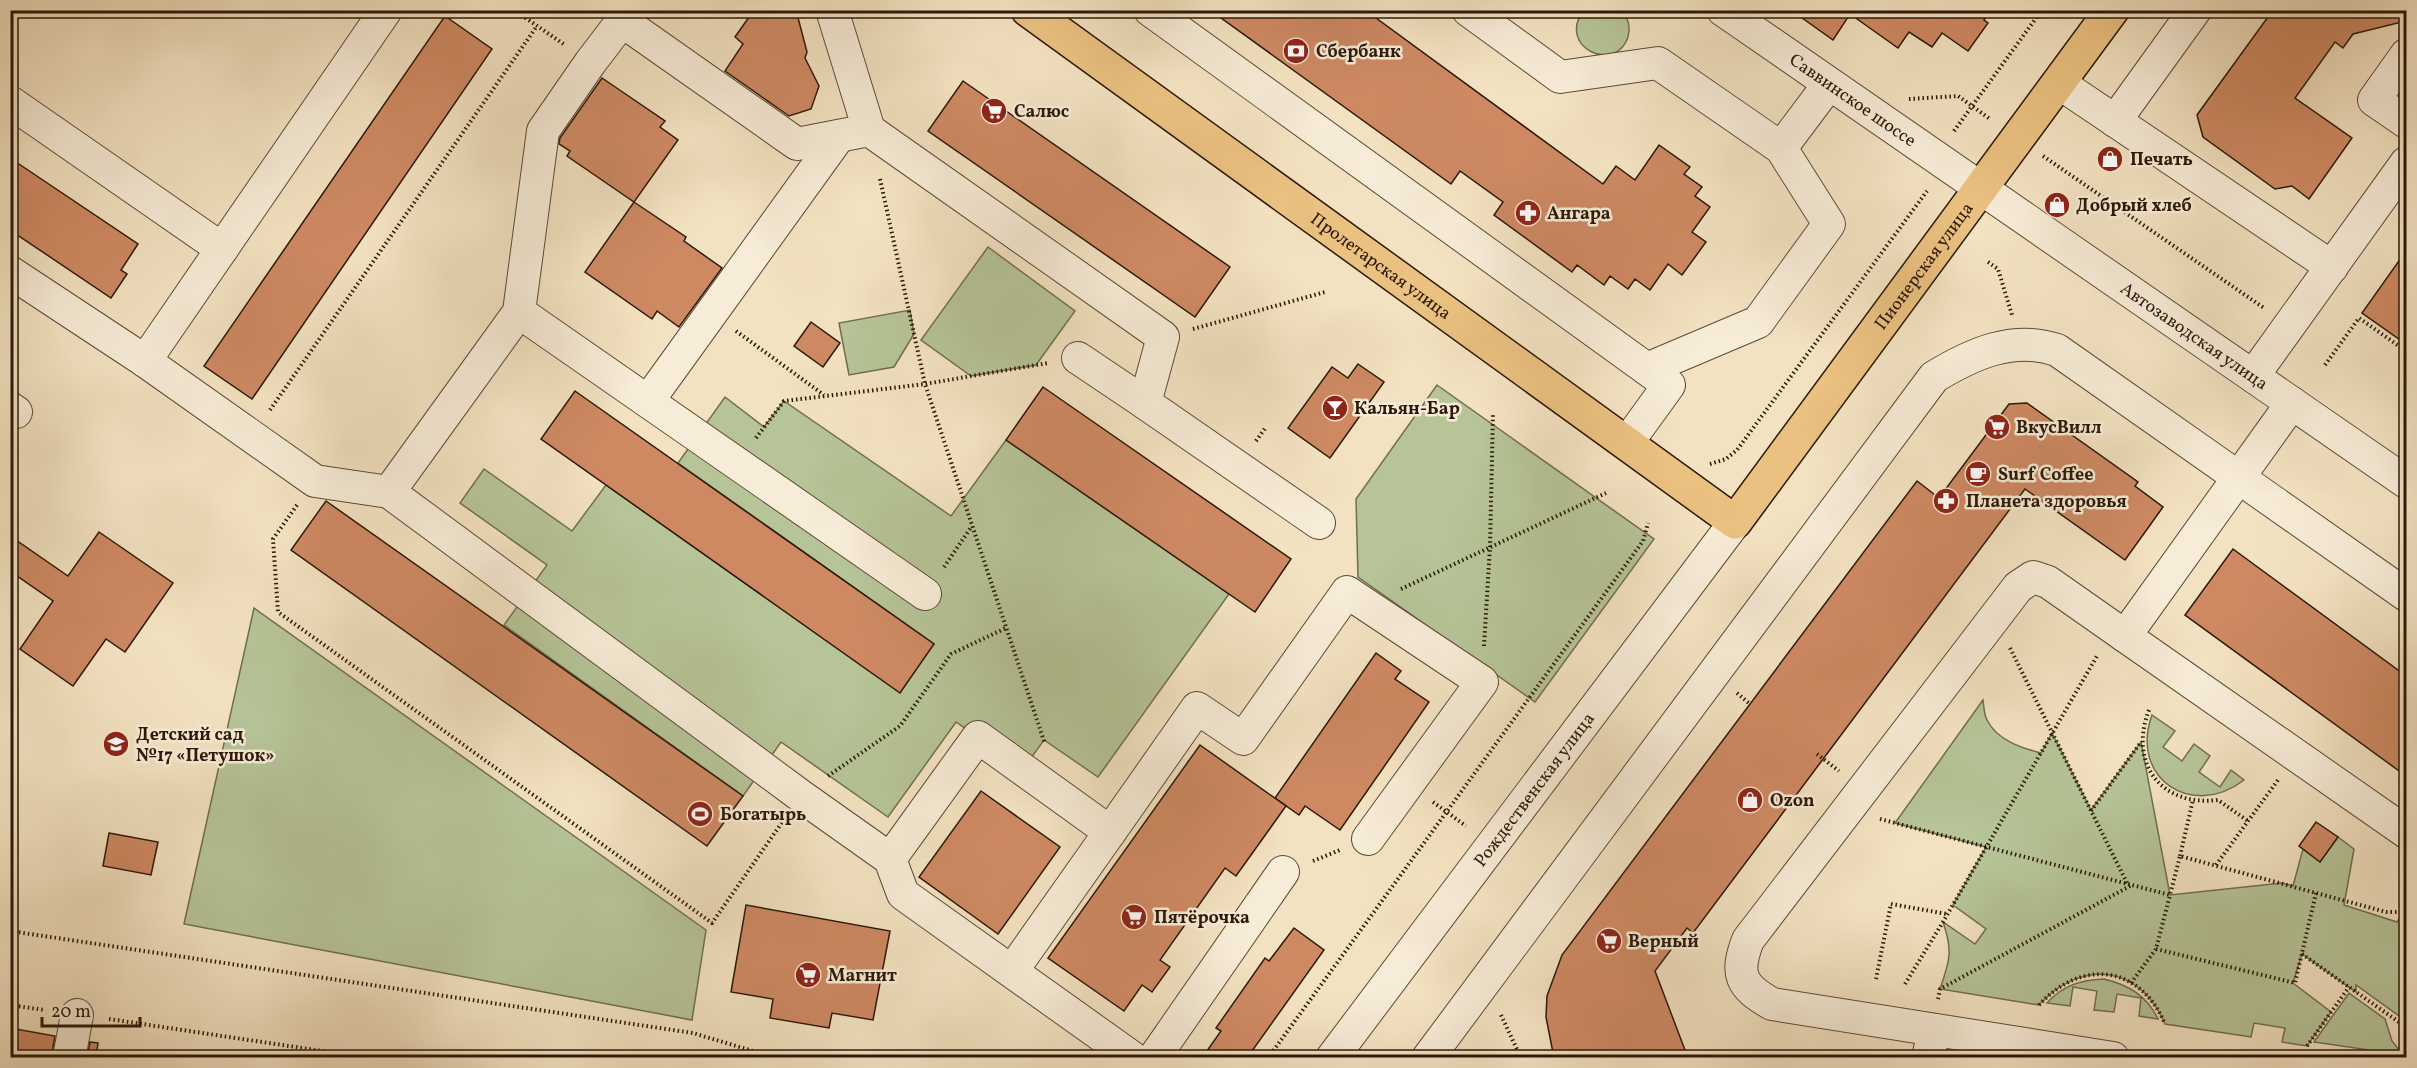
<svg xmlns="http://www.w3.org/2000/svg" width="2417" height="1068" font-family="Vollkorn,serif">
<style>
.green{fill:#b6c497;stroke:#706e50;stroke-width:1.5}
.building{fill:#ce8963;stroke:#2b1808;stroke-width:1.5}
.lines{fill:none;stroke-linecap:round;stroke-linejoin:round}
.minor-casing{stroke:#5d4a36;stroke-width:34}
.major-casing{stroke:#2b1808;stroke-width:36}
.path{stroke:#2b1808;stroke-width:4;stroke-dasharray:1.5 3;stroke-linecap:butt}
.minor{stroke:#f7ecd7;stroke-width:32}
.major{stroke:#eac180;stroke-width:33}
.labels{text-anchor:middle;stroke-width:5;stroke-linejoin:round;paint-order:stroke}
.poi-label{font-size:18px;font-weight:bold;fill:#2b1808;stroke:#f7ecd7;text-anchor:start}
.street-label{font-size:18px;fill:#2b1808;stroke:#f7ecd7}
</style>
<rect width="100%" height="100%" fill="#f3e2c1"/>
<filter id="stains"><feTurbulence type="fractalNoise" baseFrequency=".00333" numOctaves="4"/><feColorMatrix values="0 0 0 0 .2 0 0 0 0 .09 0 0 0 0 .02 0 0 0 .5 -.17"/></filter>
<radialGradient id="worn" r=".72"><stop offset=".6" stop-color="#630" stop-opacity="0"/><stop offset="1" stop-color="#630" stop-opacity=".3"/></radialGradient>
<g class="green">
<path d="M1622 10C1628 18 1631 27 1628 37 1616 74 1557 48 1583 11Z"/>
<polygon points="1512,11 1568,11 1522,17"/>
<polygon points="988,247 1075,311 1036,365 971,376 921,340"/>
<polygon points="910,310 914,334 894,367 849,375 839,323"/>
<polygon points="1437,385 1654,539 1535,702 1358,577 1356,499"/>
<polygon points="725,397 764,427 784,401 951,516 1006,440 1229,594 1098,777 1044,740 1023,769 956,722 888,817 781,742 743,796 504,625 547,565 460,503 484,469 572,531 606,485 900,692 934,644 678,463"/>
<polygon points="254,608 706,930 692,1020 184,924"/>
<path d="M1983 700C1984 706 1984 715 1987 720 1997 740 2021 748 2041 753L2052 733 2091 810 2141 742 2170 895 2282 883 2293 886 2303 849 2320 862 2338 837 2354 849 2344 905 2397 922 2403 914 2406 916V1021L2356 985V992L2302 954 2293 983 2331 1012 2307 1046 2282 1042 2285 1028 2254 1023 2251 1037 2165 1024C2140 965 2082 958 2039 1005L1940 989C1950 960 1953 951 1943 922L1975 944 1986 929 1953 905 1986 847 1895 823Z"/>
<path d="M2152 715 2175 731 2163 747 2182 761 2194 744 2210 756 2199 772 2220 787 2231 770 2244 780C2192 820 2129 778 2152 715Z"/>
<path d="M2104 979C2129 985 2147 996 2158 1019L2139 1016 2141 998 2117 994 2114 1012 2094 1010 2097 991 2073 987 2070 1006 2047 1003C2063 985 2081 980 2104 979Z"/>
<polygon points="2349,993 2385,1019 2392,1041 2403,1055 2314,1042"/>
</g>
<g class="building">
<polygon points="754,10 796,10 807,52 805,58 819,86 811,109 789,116 725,71 743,44 735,37"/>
<polygon points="1210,10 1365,10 1603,184 1616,166 1635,180 1659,145 1690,167 1684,174 1702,187 1695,196 1710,207 1692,232 1706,242 1682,275 1668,264 1650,290 1635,279 1628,289 1610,276 1604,285 1577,265 1572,272 1494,215 1503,202 1460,171 1451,184"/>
<polygon points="1791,10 1990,10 1984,20 1988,23 1968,51 1942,33 1932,47 1909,32 1898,48 1850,14 1833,40"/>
<polygon points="2273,10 2406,10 2406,21 2353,34 2343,48 2335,42 2295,98 2352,138 2309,199 2292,186 2275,189 2203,137 2197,115"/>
<polygon points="445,16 492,49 252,399 204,366"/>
<polygon points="602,78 665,121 660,127 678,140 634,202 567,156 570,151 559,144 560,138"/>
<polygon points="963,81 1230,267 1195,317 928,131"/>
<polygon points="10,158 138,244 121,270 127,274 111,298 10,230"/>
<polygon points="634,202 686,237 684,241 722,268 679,327 657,311 652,319 585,272"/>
<polygon points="2406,251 2406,344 2362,313"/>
<polygon points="811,322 840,343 823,367 794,346"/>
<polygon points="1358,364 1384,382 1330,458 1288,428 1332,367 1348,378"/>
<polygon points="1043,387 1291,559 1255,612 1006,440"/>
<polygon points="575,391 934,644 900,693 541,439"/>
<polygon points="2027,403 2138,482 2135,486 2163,507 2125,560 2025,489 1693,933 1687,928 1655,971 1688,1058 1554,1058 1546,1017 1547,996 1562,955 1917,481 1939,498 2009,404"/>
<polygon points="326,501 743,796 707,846 291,550"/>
<polygon points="99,532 173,583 125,652 106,639 73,686 20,649 53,601 10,571 10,536 68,576"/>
<polygon points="2233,549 2406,676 2406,776 2185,615"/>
<polygon points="1376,653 1401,671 1395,679 1429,702 1340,830 1305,806 1299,815 1275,798"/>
<polygon points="1200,745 1286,806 1236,876 1225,868 1160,960 1170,967 1152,992 1142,985 1124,1011 1048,958"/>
<polygon points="981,791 1060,847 998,934 919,877"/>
<polygon points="2316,822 2338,837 2320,862 2299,846"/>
<polygon points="109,833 158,842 151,875 103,866"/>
<polygon points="746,905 890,931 873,1020 832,1013 829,1028 770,1018 773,999 731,992"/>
<polygon points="1294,928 1324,950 1247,1058 1202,1058 1221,1031 1216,1028 1265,958 1269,961"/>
<polygon points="10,1028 55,1036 51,1058 10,1058"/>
<polygon points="90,1042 98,1043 96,1058 87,1058"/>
</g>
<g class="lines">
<g class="minor-casing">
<g id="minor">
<polyline points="622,10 622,21 797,144 869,130 1163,337 1145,403 1319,523"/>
<polyline points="832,10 869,130"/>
<polyline points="1150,10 1669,385 1627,443"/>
<polyline points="1468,10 1560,77 1658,63 1781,148 1829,224 1758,322 1647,369"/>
<path id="s1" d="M1723 10 2406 482"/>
<polyline points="2406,55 2374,100 2406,122"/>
<polyline points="2059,83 2332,267"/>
<polyline points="10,102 222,249"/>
<polyline points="2115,121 2195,10"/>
<polyline points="1781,148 1829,84"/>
<polyline points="10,272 145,361 315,481 389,492 801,796 890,859 903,894 1133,1058"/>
<polyline points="519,312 925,594"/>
<polyline points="1078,358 1145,403"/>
<polyline points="145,361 386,10"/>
<polyline points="2253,376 2406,163"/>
<polyline points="648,401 839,136"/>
<polyline points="10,408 16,412"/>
<polyline points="389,492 519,312 543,131 590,63 622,21"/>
<polyline points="2125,636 2406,832"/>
<polyline points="1110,832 1197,708 1243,739 1347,592 1482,682 1368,839"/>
<polyline points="890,859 978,737 1110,832 1012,971"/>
<polyline points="69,1058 77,1015"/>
<polyline points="1154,1058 1283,872"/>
<path id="s2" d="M1332 1058 1735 522"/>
<path d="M1428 1058 1934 377C1972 354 2013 335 2057 350L2406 595"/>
<polyline points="1928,1058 1934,1030"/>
<path d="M2113 1058 1772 1004C1740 986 1735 974 1748 940L2018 587 2033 577 2048 582 2125 636 2292 403"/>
</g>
</g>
<g class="major-casing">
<g id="major">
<path id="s3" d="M1028 10 1735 522 2112 10"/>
</g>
</g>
<g class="path">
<polyline points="514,10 565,45"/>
<polyline points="1909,99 1958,96 1990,119"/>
<polyline points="1954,131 2042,10"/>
<polyline points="2043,156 2264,308"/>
<polyline points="880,179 925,384 1045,744"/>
<polyline points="1988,262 1998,269 2012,315"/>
<polyline points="1193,329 1325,292"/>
<polyline points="736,331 824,395"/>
<polyline points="2325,365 2359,318 2406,351"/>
<polyline points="270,410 537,26"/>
<polyline points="756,438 784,401 925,384 1048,363"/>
<polyline points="1256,441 1266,427"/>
<polyline points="1710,464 1726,459 1737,450 1927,191"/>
<polyline points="297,505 273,539 278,612 712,923 783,821"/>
<polyline points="944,567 972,526"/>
<polyline points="1401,589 1606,493"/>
<polyline points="1484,646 1490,547 1493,413"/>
<polyline points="2010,648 2127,883"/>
<polyline points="1737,693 1750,704"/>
<path d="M2149 710C2128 764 2162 807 2218 800L2248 821"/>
<polyline points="1817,754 1839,771"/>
<polyline points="828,776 900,726 951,654 1006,628"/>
<polyline points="1433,802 1466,826"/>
<polyline points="2091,811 2141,742"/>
<polyline points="1880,819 2170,895 2180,856 2386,912 2406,912"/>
<polyline points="2180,856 2193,800"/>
<polyline points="1313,861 1340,850"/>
<polyline points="2216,865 2278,780"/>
<polyline points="10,931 693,1033 776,1058"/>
<polyline points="2156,949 2295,983 2316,893"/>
<polyline points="2302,954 2406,1027"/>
<polyline points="1876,979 1891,904 1947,914"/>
<polyline points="2131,983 2156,949 2170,895"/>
<polyline points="1905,984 1943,922 2097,656"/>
<polyline points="1938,999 1940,989 2132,885"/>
<polyline points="10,1005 45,1010"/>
<path d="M2039 1005C2082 958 2140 965 2165 1024"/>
<polyline points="1501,1015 1521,1058"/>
<polyline points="109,1019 369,1058"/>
<polyline points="2307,1046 2349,987"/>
<polyline points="1268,1058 1643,541 1648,523"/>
</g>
<use href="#minor" class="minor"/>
<use href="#major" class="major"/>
</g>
<defs>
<g id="bank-disc" transform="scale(1.35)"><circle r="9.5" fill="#8f2418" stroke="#f7ecd7"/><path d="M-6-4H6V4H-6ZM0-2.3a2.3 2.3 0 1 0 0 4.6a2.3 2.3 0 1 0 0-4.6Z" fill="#fff"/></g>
<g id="supermarket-disc" transform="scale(1.35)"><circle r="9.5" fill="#8f2418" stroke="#f7ecd7"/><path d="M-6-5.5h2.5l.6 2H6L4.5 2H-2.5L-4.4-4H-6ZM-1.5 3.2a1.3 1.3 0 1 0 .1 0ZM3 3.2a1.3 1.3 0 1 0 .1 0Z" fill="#fff"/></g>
<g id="shop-disc" transform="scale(1.35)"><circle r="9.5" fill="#8f2418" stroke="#f7ecd7"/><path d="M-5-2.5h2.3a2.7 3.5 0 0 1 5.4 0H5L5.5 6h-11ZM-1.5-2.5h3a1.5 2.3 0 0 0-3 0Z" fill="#fff"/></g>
<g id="pharmacy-disc" transform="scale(1.35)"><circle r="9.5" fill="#8f2418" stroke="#f7ecd7"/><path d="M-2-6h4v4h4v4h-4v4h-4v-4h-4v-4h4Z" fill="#fff"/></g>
<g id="bar-disc" transform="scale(1.35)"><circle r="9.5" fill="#8f2418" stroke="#f7ecd7"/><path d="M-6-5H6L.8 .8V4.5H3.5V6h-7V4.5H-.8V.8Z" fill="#fff"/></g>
<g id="cafe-disc" transform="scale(1.35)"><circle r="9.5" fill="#8f2418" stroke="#f7ecd7"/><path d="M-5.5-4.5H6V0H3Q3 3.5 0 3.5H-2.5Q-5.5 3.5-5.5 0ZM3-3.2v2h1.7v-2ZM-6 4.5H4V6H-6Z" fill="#fff"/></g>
<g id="school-disc" transform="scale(1.35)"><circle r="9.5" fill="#8f2418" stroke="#f7ecd7"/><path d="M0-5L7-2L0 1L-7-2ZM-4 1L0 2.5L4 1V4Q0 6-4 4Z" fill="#fff"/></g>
<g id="stadium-disc" transform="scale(1.35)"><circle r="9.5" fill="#8f2418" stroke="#f7ecd7"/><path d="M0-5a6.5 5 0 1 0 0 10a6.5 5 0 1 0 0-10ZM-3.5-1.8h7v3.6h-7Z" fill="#fff"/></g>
</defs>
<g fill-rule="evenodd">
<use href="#bank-disc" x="1296" y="51"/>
<use href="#supermarket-disc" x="994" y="111"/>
<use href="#shop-disc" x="2110" y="159"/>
<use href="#shop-disc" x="2057" y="205"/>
<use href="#pharmacy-disc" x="1528" y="213"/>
<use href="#bar-disc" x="1335" y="408"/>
<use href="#supermarket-disc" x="1997" y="427"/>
<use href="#cafe-disc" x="1978" y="474"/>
<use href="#pharmacy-disc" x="1946" y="501"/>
<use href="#school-disc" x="116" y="744"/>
<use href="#shop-disc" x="1750" y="800"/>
<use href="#stadium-disc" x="700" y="814"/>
<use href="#supermarket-disc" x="1134" y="917"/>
<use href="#supermarket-disc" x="1609" y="941"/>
<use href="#supermarket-disc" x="808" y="975"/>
</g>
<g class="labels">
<g class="poi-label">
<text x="1316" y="57">Сбербанк</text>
<text x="1014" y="117">Салюс</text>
<text x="2130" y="165">Печать</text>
<text x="2076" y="211">Добрый хлеб</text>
<text x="1547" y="219">Ангара</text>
<text x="1354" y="414">Кальян-Бар</text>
<text x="2016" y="433">ВкусВилл</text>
<text x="1998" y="480">Surf Coffee</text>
<text x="1966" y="507">Планета здоровья</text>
<text x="136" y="740">Детский сад<tspan x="136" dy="21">№17 «Петушок»</tspan></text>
<text x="1770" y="806">Ozon</text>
<text x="720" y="820">Богатырь</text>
<text x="1154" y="923">Пятёрочка</text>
<text x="1628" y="947">Верный</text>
<text x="828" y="981">Магнит</text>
</g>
<g class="street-label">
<text dy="6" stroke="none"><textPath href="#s1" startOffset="158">Саввинское шоссе</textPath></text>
<text dy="6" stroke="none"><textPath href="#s3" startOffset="436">Пролетарская улица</textPath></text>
<text dy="6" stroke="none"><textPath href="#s3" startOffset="1191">Пионерская улица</textPath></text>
<text dy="6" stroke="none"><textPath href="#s1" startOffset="573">Автозаводская улица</textPath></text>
<text dy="6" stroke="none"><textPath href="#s2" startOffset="336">Рождественская улица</textPath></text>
</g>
</g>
<rect width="2417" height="1068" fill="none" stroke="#f3e2c1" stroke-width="36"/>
<rect x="12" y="12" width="2393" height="1044" fill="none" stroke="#2b1808" stroke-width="3"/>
<rect x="18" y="18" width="2381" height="1032" fill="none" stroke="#2b1808" stroke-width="1.5"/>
<path d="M42 1017v9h98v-9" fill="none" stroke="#2b1808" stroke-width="3"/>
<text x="51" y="1017" font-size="18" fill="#2b1808" stroke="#f7ecd7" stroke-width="4.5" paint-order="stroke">20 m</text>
<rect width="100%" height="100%" filter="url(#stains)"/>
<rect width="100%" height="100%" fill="url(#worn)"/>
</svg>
